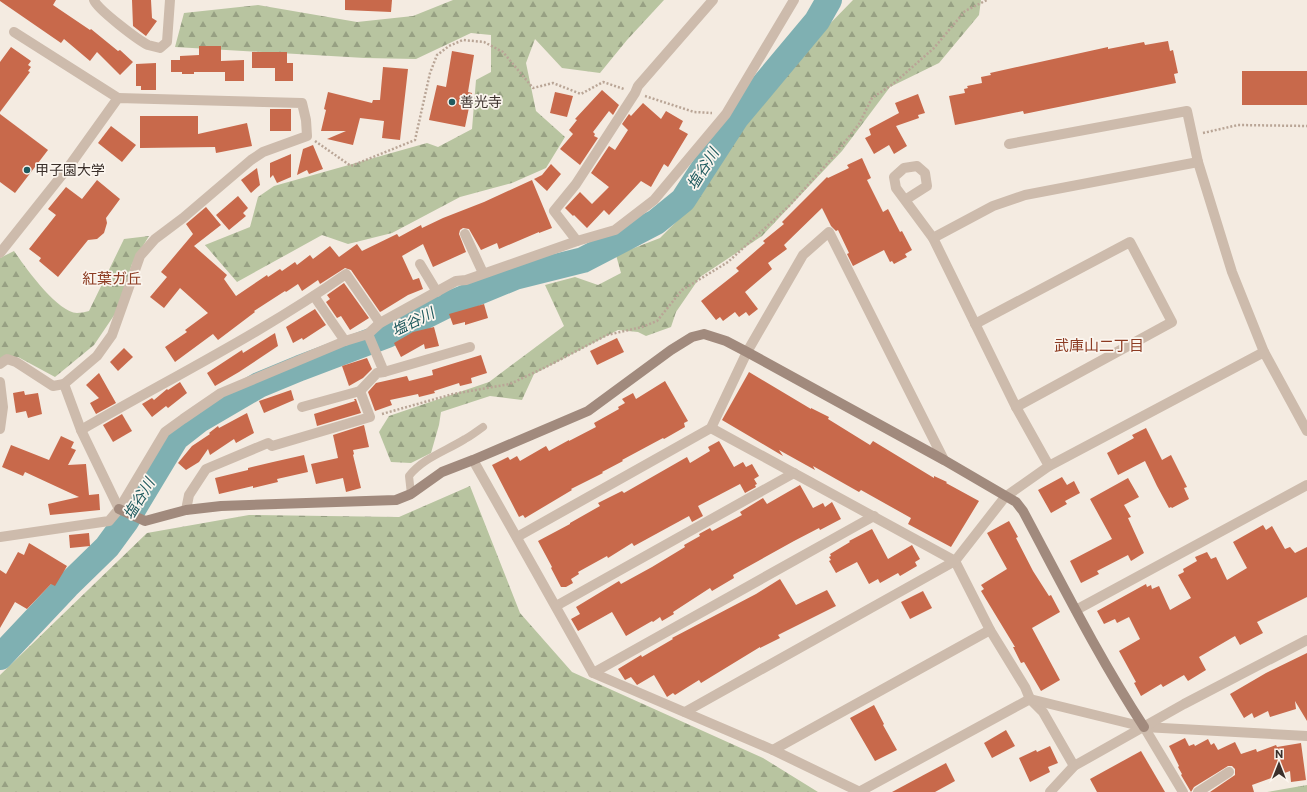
<svg xmlns="http://www.w3.org/2000/svg" width="1307" height="792" font-family="Commissioner,'Noto Sans JP',sans-serif">
<style>
.forest{fill:url(#forest-firs)}
.park{fill:url(#park-tufts)}
.lines{fill:none;stroke-linecap:round;stroke-linejoin:round}
.river{stroke:#7fb0b2;stroke-width:26}
.building{fill:#c8694b}
.path{stroke:#b9a596;stroke-width:2.5;stroke-dasharray:2 2;stroke-linecap:butt}
.lane{stroke:#cdbbac;stroke-width:8}
.street{stroke:#cdbbac;stroke-width:10}
.secondary{stroke:#a18a7d;stroke-width:10}
.poi-dot{fill:#1f5a5e;stroke:#fbf5ee;stroke-width:1.5}
.labels{text-anchor:middle;stroke-width:3.5;stroke-linejoin:round;paint-order:stroke}
.poi-label{font-size:14px;fill:#3b302b;stroke:#fbf5ee;text-anchor:start}
.water-label{font-size:15px;font-style:italic;fill:#1f5a5e;stroke:#fbf5ee}
.neighbourhood-label{font-size:15px;fill:#8c3b22;stroke:#fbf5ee}
</style>
<defs>
<pattern id="forest-firs" width="22" height="20" patternUnits="userSpaceOnUse"><rect width="22" height="20" fill="#b8c4a0"/><path d="M5 1l3.5 6h-7zM16 11l3.5 6h-7z" fill="#97a083"/></pattern>
<pattern id="park-tufts" width="24" height="20" patternUnits="userSpaceOnUse"><rect width="24" height="20" fill="#b8c4a0"/><path d="M3 7l-1-3M5 7V3M7 7l1-3M15 17l-1-3M17 17v-4M19 17l1-3" fill="none" stroke="#97a083"/></pattern>
</defs>
<rect width="100%" height="100%" fill="#f4ebe1"/>
<g class="forest">
<polygon points="453,0 664,0 627,40 600,73 562,68 535,39 526,63 536,111 565,137 546,168 512,183 460,197 392,233 348,244 322,235 237,282 205,245 250,227 258,197 274,186 427,143 438,147 472,129 476,80 491,72 491,35 471,33 416,59 365,58 175,47 184,13 258,5 357,22 413,16"/>
<polygon points="853,0 981,0 979,15 939,63 890,87 842,151 762,236 700,277 676,312 671,327 646,336 638,332 618,330 534,374 522,400 490,396 441,412 439,425 431,453 411,463 391,462 379,432 389,416 489,382 564,326 545,285 575,277 598,285 621,273 616,255 660,238 694,204 712,167 756,106 816,38"/>
<path d="M149 236 132 264 117 311 94 345 55 377 18 357 0 360V258L14 251C25 267 57 312 77 313 80 313 85 312 89 311L124 239Z"/>
<polygon points="470,486 520,613 572,672 763,758 818,792 0,792 0,675 147,533 249,515 399,517"/>
</g>
<polygon class="park" points="1307,785 1307,792 1267,792"/>
<g class="lines">
<polyline class="river" points="0,657 67,586 107,547 126,521 176,438 199,420 259,385 300,368 387,335 447,305 515,277 583,260 656,222 683,200 736,118 817,21 829,0"/>
</g>
<g class="building">
<polygon points="0,0 56,0 53,5 90,30 91,29 118,51 120,50 133,62 120,75 97,52 90,61 64,39 61,43 0,1"/>
<polygon points="132,0 151,0 152,18 157,21 146,36 133,26"/>
<polygon points="345,0 392,0 391,12 345,10"/>
<polygon points="1168,41 1170,51 1173,50 1178,73 1174,74 1176,83 1024,114 1023,111 955,125 949,96 965,93 964,89 968,88 967,86 982,83 981,77 991,75 990,73 1108,47 1108,49 1144,42 1145,45"/>
<polygon points="199,46 221,46 221,61 244,60 244,81 225,81 225,72 194,72 194,74 182,74 182,72 171,72 171,60 180,60 180,56 199,55"/>
<polygon points="11,47 31,61 28,65 31,67 28,71 30,72 0,112 0,62"/>
<polygon points="452,51 474,55 468,92 472,93 465,127 429,120 437,85 446,87"/>
<polygon points="252,52 287,52 287,63 293,63 293,81 275,81 275,68 252,68"/>
<polygon points="156,63 156,90 141,90 141,86 136,86 136,64"/>
<polygon points="383,67 408,69 400,140 382,138 384,121 360,118 353,145 327,139 346,131 321,131 326,110 324,109 328,92 372,103 373,100 380,100"/>
<rect x="1242" y="71" width="65" height="34"/>
<polygon points="602,90 619,105 613,115 609,111 593,132 595,134 594,136 598,138 580,165 560,149 573,134 569,130 577,120 575,119"/>
<polygon points="555,92 573,96 567,117 550,113"/>
<polygon points="918,94 925,113 918,115 919,118 896,126 907,146 894,154 889,145 874,154 865,138 871,135 869,129 899,113 895,103"/>
<polygon points="643,103 661,119 666,111 683,121 679,129 688,134 668,167 664,164 651,187 641,181 609,215 604,210 587,228 574,215 573,216 565,208 580,192 592,204 609,187 591,173 609,146 615,150 628,130 622,124 629,114 631,116"/>
<rect x="270" y="109" width="21" height="22"/>
<polygon points="0,114 48,150 15,193 0,182"/>
<polygon points="140,116 198,116 198,134 247,123 252,146 216,153 215,147 140,148"/>
<polygon points="111,126 136,145 122,162 98,143"/>
<polygon points="313,145 323,169 309,174 307,170 297,175 303,149"/>
<polygon points="291,154 291,177 277,183 273,175 270,178 270,163"/>
<polygon points="862,158 871,178 867,180 883,212 888,209 900,232 902,231 912,250 905,254 907,257 894,264 892,261 890,262 884,250 853,266 847,254 849,253 838,230 836,231 831,226 822,208 784,245 787,249 768,263 772,269 745,292 758,309 749,316 746,312 739,317 735,312 723,321 720,317 716,320 701,301 739,271 736,268 765,243 763,241 784,224 782,222 827,177 828,178 849,168 847,165"/>
<polygon points="551,164 561,174 547,191 534,179 542,175"/>
<polygon points="257,168 260,185 251,193 241,180"/>
<polygon points="97,180 120,199 106,218 107,223 104,233 97,239 88,240 58,277 39,261 41,258 29,249 56,215 48,209 66,187 82,199"/>
<polygon points="532,180 552,228 539,233 539,232 499,249 497,243 481,250 469,229 463,228 460,230 459,234 466,252 433,267 423,244 402,256 413,280 419,278 423,289 408,295 382,311 380,312 351,270 345,268 320,284 318,280 302,291 298,284 286,292 285,291 254,311 255,312 218,340 213,334 175,362 165,347 187,332 185,330 208,313 180,288 164,308 150,297 167,277 161,272 193,234 186,224 206,207 221,225 194,246 227,275 224,279 236,296 267,275 268,277 280,269 282,271 295,262 297,265 310,255 313,259 330,246 339,257 357,244 362,251 397,234 399,237 421,225 422,228 443,218 484,202"/>
<polygon points="238,196 248,208 243,213 246,216 229,230 216,215"/>
<polygon points="344,283 369,318 350,330 341,316 337,318 326,302 330,299 327,295"/>
<polygon points="484,304 488,318 465,325 465,322 453,325 449,314"/>
<polygon points="315,309 326,325 303,340 302,338 293,343 286,327"/>
<polygon points="434,327 439,346 425,349 424,344 401,357 394,343 413,332"/>
<polygon points="275,333 278,346 239,372 215,386 207,373 242,350 243,353"/>
<polygon points="617,338 624,352 597,365 590,351"/>
<polygon points="124,348 133,357 118,371 110,362"/>
<polygon points="481,355 487,373 471,378 472,383 460,386 459,383 434,391 435,393 419,397 418,394 390,400 392,405 375,411 368,392 376,383 407,376 409,381 433,375 432,370"/>
<polygon points="367,358 372,369 363,378 349,386 342,366"/>
<polygon points="749,372 811,409 811,408 829,417 828,419 870,445 873,441 934,478 934,476 947,482 946,483 979,501 951,547 908,524 911,518 861,490 859,492 813,466 815,470 779,450 783,456 722,420"/>
<polygon points="99,373 116,403 96,414 90,403 99,398 86,385"/>
<polygon points="665,381 688,421 684,423 685,427 664,439 663,438 622,460 623,461 602,472 603,473 571,489 572,490 525,518 523,515 519,517 492,465 508,457 510,460 517,456 520,461 546,446 549,451 569,440 569,441 596,427 594,423 619,409 618,407 625,403 622,399 633,393 636,399"/>
<polygon points="180,382 187,393 168,408 166,406 152,417 142,404 152,398 154,400 167,389 168,390"/>
<polygon points="291,390 294,400 264,413 259,401"/>
<polygon points="24,391 25,395 38,393 42,414 28,418 26,411 16,413 13,393"/>
<polygon points="354,399 356,399 361,413 317,426 314,414 355,401"/>
<polygon points="247,413 254,433 236,443 234,439 210,455 208,449 199,462 186,470 178,463 192,446 210,434 209,433 218,426 219,428"/>
<polygon points="122,414 132,431 113,442 103,425"/>
<polygon points="364,425 369,447 353,450 354,454 353,455 361,488 346,492 343,478 316,484 311,464 338,458 333,435"/>
<polygon points="1146,428 1162,460 1171,455 1187,487 1184,488 1189,499 1172,508 1171,507 1169,508 1157,486 1145,461 1118,475 1107,453 1134,438 1132,435"/>
<polygon points="61,436 74,442 71,448 76,450 68,465 86,464 89,495 99,494 100,510 50,515 48,504 79,497 25,472 23,476 2,467 11,445 49,460"/>
<polygon points="719,441 734,467 743,462 746,467 752,464 759,476 754,479 757,484 755,485 756,487 745,493 740,484 698,506 703,516 692,522 689,516 634,546 632,543 608,558 607,556 578,572 579,574 571,579 573,583 566,587 561,587 551,568 552,567 538,541 570,524 570,523 600,506 598,503 622,491 624,493 687,457 690,463 710,451 708,447"/>
<polygon points="304,455 308,472 277,479 278,482 253,488 253,486 219,494 215,478 248,470 248,468 273,462"/>
<polygon points="1062,477 1067,485 1074,481 1080,493 1065,501 1067,504 1051,513 1038,490"/>
<polygon points="1128,478 1139,497 1124,505 1131,517 1128,518 1144,553 1131,561 1128,555 1097,571 1099,574 1081,583 1070,561 1112,539 1090,499"/>
<polygon points="800,485 813,508 823,503 825,507 832,502 841,519 820,530 819,528 794,541 733,575 734,578 712,591 710,588 673,612 674,614 662,621 660,617 653,622 652,621 626,636 612,612 578,631 571,619 580,614 576,607 619,581 621,584 652,567 685,547 684,545 700,536 699,534 710,528 712,531 742,515 740,512 763,498 767,504"/>
<polygon points="1009,521 1018,537 1016,538 1033,571 1049,596 1051,595 1060,612 1032,628 1060,680 1041,691 1024,662 1021,663 1013,647 1015,647 981,591 984,589 981,585 1007,569 987,533"/>
<polygon points="1263,525 1266,530 1272,526 1285,549 1290,547 1295,553 1307,547 1307,597 1257,622 1263,633 1240,645 1235,636 1199,657 1206,670 1188,681 1184,675 1163,687 1161,684 1141,696 1134,683 1136,682 1119,651 1140,639 1129,617 1117,623 1115,619 1104,624 1097,611 1146,584 1147,587 1151,585 1152,589 1159,586 1170,610 1191,598 1178,575 1184,572 1183,569 1197,561 1195,557 1207,552 1211,559 1216,557 1227,580 1247,568 1233,542"/>
<polygon points="872,529 888,559 912,545 920,559 915,562 917,566 900,576 898,573 880,583 878,579 869,584 857,562 836,573 829,561 831,560 829,557 831,556 830,554 850,542 849,541"/>
<polygon points="89,533 90,546 70,548 69,535"/>
<polygon points="29,543 67,566 55,586 51,584 27,609 15,602 0,628 0,570 6,574 18,552 24,555"/>
<polygon points="780,579 796,605 827,590 836,606 778,635 780,638 760,648 760,647 701,683 699,680 675,695 673,693 667,697 654,675 637,685 631,677 625,680 618,669 641,655 642,657 673,639 672,638 756,594"/>
<polygon points="923,591 932,608 910,619 901,602"/>
<polygon points="1307,653 1307,721 1295,701 1296,709 1270,717 1268,711 1254,718 1252,713 1244,718 1230,694 1266,673"/>
<polygon points="874,705 884,724 883,725 897,750 875,761 850,718"/>
<polygon points="1006,730 1015,746 992,758 984,743"/>
<polygon points="1185,738 1189,746 1194,744 1195,746 1208,739 1211,745 1214,743 1218,750 1235,742 1241,754 1256,749 1257,752 1276,745 1277,747 1301,743 1306,780 1291,782 1290,771 1252,785 1254,792 1210,792 1235,775 1235,769 1232,766 1228,766 1194,787 1191,792 1181,775 1182,774 1178,767 1179,766 1169,746"/>
<polygon points="1050,746 1058,763 1048,767 1050,772 1030,782 1019,758 1036,750 1037,752"/>
<polygon points="1141,751 1165,792 1097,792 1090,779"/>
<polygon points="946,763 955,781 935,792 892,792"/>
</g>
<g class="lines">
<g class="path">
<polyline points="645,96 694,112 712,113"/>
<polyline points="1203,133 1238,125 1307,126"/>
<polyline points="315,141 351,166 415,140 430,73 437,55 449,46 463,40 484,42 503,52 533,88 553,83 581,94 603,82 624,89"/>
<polyline points="382,414 453,394 510,384 546,367 607,335 642,327 657,321 682,290 728,262 789,206 833,157 851,134 859,124 872,98 893,84 934,48 965,11 987,0"/>
</g>
<path class="lane" d="M411 494 409 476C423 458 446 451 465 439 471 436 477 431 483 427"/>
<g class="street">
<path d="M94 0C97 9 138 40 148 45 152 46 156 47 160 48L167 42 170 0"/>
<polyline points="14,32 118,98"/>
<polyline points="1009,144 1187,111 1198,162 1232,272 1264,352 1307,431"/>
<polyline points="905,200 927,186 925,173 917,166 904,168 894,177 896,188 933,238 1016,407 1049,466"/>
<polyline points="465,234 483,273"/>
<polyline points="933,238 993,206 1025,195 1198,162"/>
<polyline points="577,241 554,211 576,184 635,93 638,86 713,0"/>
<polyline points="0,253 70,165 118,98 302,103 306,120 307,136 263,152 251,160 183,218 155,239 140,256 112,335 97,356 64,384 53,386 16,362 7,359 0,364"/>
<polyline points="420,264 437,292"/>
<polyline points="314,296 345,341"/>
<polyline points="975,324 1130,242 1172,322 1016,407"/>
<polyline points="368,334 384,372 470,347"/>
<polyline points="0,382 3,407 0,429"/>
<polyline points="64,384 81,430 119,509"/>
<polyline points="302,407 360,391 377,373 384,372"/>
<polyline points="711,428 955,561 990,630 1025,687 1030,699 1043,712 1074,766"/>
<path d="M81 430C169 379 262 333 346 274L380 323"/>
<polyline points="473,460 593,673 773,750 860,792"/>
<polyline points="186,510 189,495 206,469 268,443 272,446 370,417 360,391"/>
<polyline points="0,537 109,521 119,509 165,432 183,419 221,393 345,341 368,334 380,323 456,281 466,280 577,241 615,230 654,200 726,114 794,0"/>
<polyline points="517,537 711,428 747,352 803,255 829,232 944,460"/>
<polyline points="556,606 794,473"/>
<polyline points="1076,610 1307,485"/>
<polyline points="593,673 874,516"/>
<polyline points="685,712 955,561 1005,497 1049,466 1264,352"/>
<polyline points="1144,727 1183,792"/>
<polyline points="773,750 990,630"/>
<polyline points="859,792 1030,699 1144,727 1307,736"/>
<polyline points="1050,792 1074,766 1184,704 1307,640"/>
<polyline points="1198,792 1229,772"/>
</g>
<path class="secondary" d="M119 509 145 521 186 510 221 506 396 500 411 494 442 472 473 460 588 411 671 350 692 337 704 334 726 341 747 352 944 460 1016 502 1023 511C1062 584 1099 658 1144 727"/>
</g>
<g class="poi-dot">
<circle cx="452" cy="102" r="4"/>
<circle cx="27" cy="170" r="4"/>
</g>
<g class="labels">
<g class="poi-label">
<text x="460" y="107">善光寺</text>
<text x="35" y="175">甲子園大学</text>
</g>
<g class="water-label">
<text transform="translate(703 169) rotate(-58)" y="5">塩谷川</text>
<text transform="translate(413 322) rotate(-26)" y="5">塩谷川</text>
<text transform="translate(139 499) rotate(-59)" y="5">塩谷川</text>
</g>
<g class="neighbourhood-label">
<text x="112" y="284">紅葉ガ丘</text>
<text x="1099" y="351">武庫山二丁目</text>
</g>
</g>
<g transform="translate(1279 764)" stroke="#fbf5ee" stroke-width="3" paint-order="stroke">
<path d="M0-3L7 15L0 10L-7 15Z" fill="#3b302b"/>
<text y="-6" font-size="11" font-weight="bold" text-anchor="middle" fill="#3b302b">N</text>
</g>
</svg>
